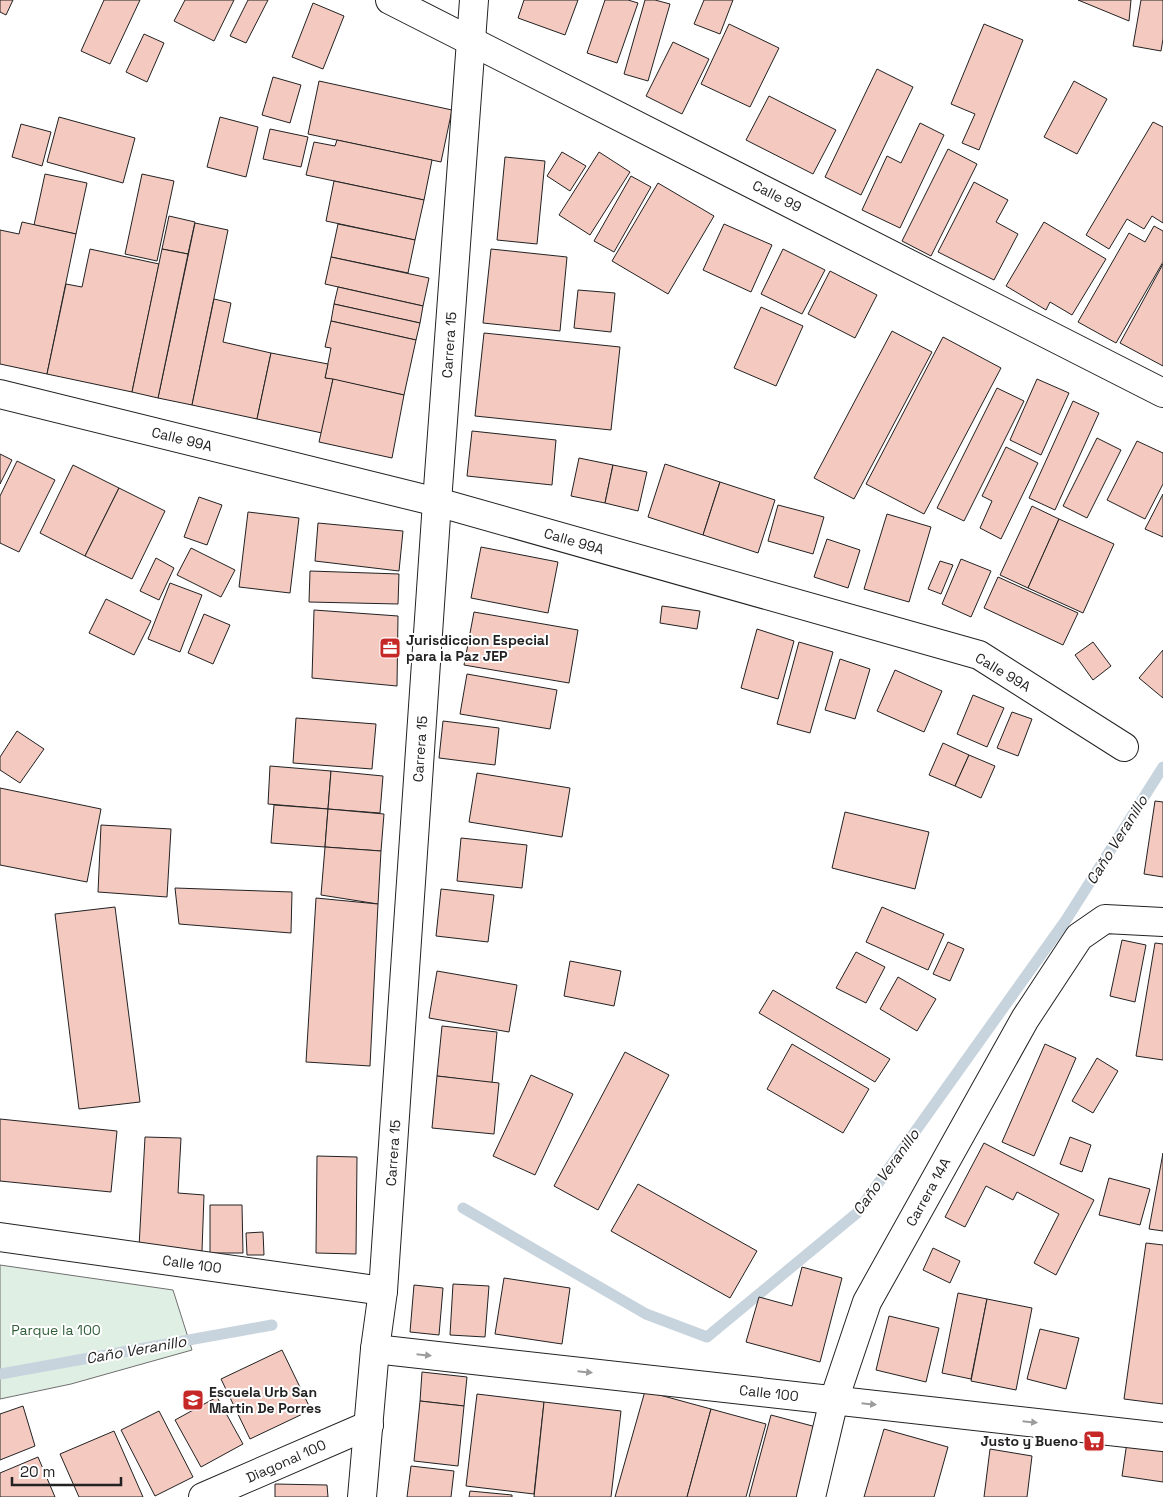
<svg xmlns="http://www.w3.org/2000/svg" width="1163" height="1497" font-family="'Space Grotesk',sans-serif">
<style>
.green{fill:#e0efe3;stroke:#6f6f6f}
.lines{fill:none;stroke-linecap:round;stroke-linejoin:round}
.stream{stroke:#c7d3dd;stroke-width:11}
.building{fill:#f3c9c0;stroke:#222}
.street-casing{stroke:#222;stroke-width:30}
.street{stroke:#fff;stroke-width:28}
.oneway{fill:#9c9c9c}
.labels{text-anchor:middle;stroke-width:4;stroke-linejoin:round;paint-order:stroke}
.street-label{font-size:14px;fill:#222;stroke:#fff}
.poi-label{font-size:14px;font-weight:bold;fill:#222;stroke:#fff;text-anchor:start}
.park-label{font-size:14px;fill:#2f5e38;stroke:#fff}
.water-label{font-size:15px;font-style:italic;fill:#222;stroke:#fff}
</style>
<rect width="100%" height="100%" fill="#fff"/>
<polygon class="green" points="0,1265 173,1290 192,1350 71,1384 0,1399"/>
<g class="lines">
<g class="stream">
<polyline points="463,1208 646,1314 707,1337 857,1213 1066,920 1163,767"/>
<polyline points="0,1374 272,1325"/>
</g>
</g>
<g class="building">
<polygon points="0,0 13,0 6,15 0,12"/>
<polygon points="104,0 140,0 110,64 81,51"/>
<polygon points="185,0 234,0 214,41 174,21"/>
<polygon points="248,0 268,0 246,43 230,36"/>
<polygon points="524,0 578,0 565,35 518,18"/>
<polygon points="605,0 628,0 638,3 617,63 587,53"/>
<polygon points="645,0 655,0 670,4 648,81 624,74"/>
<polygon points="704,0 733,0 720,34 694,24"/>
<polygon points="1078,0 1131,0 1129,21"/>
<polygon points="1141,0 1163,0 1163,39 1161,51 1133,46"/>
<polygon points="313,3 344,16 323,69 292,57"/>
<polygon points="729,24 779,48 750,107 701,84"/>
<polygon points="984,24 1023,40 979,150 962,143 975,114 951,104"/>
<polygon points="144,34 164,43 147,82 126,72"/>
<polygon points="673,42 709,59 682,114 646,96"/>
<polygon points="877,69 913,87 861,195 825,177"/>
<polygon points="273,77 301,85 290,123 262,115"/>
<polygon points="319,81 452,110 441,162 308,134"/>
<polygon points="1074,81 1107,99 1077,154 1044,137"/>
<polygon points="769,96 836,130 813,174 746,140"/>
<polygon points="59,117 135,138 123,183 47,162"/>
<polygon points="220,117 258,127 246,177 207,167"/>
<polygon points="1153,122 1163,127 1163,223 1152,216 1144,229 1127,219 1109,249 1086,235"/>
<polygon points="920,123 944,135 900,228 862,210 887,156 901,163"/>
<polygon points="21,124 51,132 42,166 12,157"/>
<polygon points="270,129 308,137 301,167 263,159"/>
<polygon points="337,140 432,160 424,200 306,175 314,142 335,146"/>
<polygon points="948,149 977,164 931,256 902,241"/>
<polygon points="562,152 586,166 570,191 547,176"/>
<polygon points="599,152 630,172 590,235 559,215"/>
<polygon points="505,157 545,161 537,244 497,240"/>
<polygon points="45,174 87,183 76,234 34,225"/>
<polygon points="142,174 174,181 157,261 125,254"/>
<polygon points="631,176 651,187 614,252 594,241"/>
<polygon points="334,181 424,200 415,240 326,221"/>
<polygon points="974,182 1008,200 996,222 1018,234 994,280 938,252"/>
<polygon points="658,183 714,216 668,294 612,261"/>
<polygon points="169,216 195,222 188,254 162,249"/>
<polygon points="22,222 76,234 47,374 0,364 0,230 19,234"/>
<polygon points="1044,222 1106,259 1072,315 1050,302 1046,310 1006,286"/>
<polygon points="195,223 228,230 192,405 158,398"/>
<polygon points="338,224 415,240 408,273 331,257"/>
<polygon points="724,224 772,245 751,292 703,270"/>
<polygon points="1154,226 1163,231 1163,262 1116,343 1078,322 1129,233 1145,242"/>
<polygon points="90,249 159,264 132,392 47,374 66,284 82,287"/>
<polygon points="162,249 188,254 158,398 132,392"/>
<polygon points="491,249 567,257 560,331 483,323"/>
<polygon points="783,249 825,270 802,314 761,294"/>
<polygon points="331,257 429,278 423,306 325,284"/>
<polygon points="1163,264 1163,366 1120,343"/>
<polygon points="830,271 877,295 855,338 808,314"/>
<polygon points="338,287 423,306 420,323 334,304"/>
<polygon points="578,290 615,293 611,332 574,328"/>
<polygon points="214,299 231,303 223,342 271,353 257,419 192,405"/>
<polygon points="334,304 420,323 416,340 331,321"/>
<polygon points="761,307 803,326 776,386 734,368"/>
<polygon points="331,321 416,340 404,395 325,378 331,348 325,347"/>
<polygon points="892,331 932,352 854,499 814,478"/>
<polygon points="484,333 620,347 611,430 475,416"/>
<polygon points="943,337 1001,368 924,514 866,484"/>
<polygon points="271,353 328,364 325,378 333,379 322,433 257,419"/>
<polygon points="333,379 404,395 392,458 319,442"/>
<polygon points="1037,379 1069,393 1041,455 1010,440"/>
<polygon points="997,388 1024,401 964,521 937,508"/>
<polygon points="1073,401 1099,413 1055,510 1029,498"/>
<polygon points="472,431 556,440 552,485 467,476"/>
<polygon points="1097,438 1121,450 1087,518 1063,506"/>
<polygon points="1137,441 1163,453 1163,484 1145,519 1107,500"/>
<polygon points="1006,447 1038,463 1001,539 980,528 992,501 982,496"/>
<polygon points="0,454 12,460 0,484"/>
<polygon points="579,458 613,465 605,503 571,496"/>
<polygon points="17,461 55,480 19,552 0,543 0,496"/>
<polygon points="665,464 720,482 703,535 648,517"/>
<polygon points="73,465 119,488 85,556 40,533"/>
<polygon points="613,465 647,472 638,511 605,503"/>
<polygon points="720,482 775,500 758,553 703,535"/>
<polygon points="119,488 165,511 132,579 85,556"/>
<polygon points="1163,494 1163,537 1145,529"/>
<polygon points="199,497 222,505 207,545 184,537"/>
<polygon points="778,505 824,517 813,554 768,541"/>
<polygon points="1032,506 1059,519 1028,588 1000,575"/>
<polygon points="248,512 299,518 290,593 239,587"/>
<polygon points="887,514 931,527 909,602 864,589"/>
<polygon points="1059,519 1114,544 1083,613 1028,588"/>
<polygon points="318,523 403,531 399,571 315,561"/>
<polygon points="827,539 860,550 848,588 814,577"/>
<polygon points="481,547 558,562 548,613 471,598"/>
<polygon points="191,548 235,570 221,597 177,575"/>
<polygon points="156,558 174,568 159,600 140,591"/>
<polygon points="961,559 991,571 971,617 942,604"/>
<polygon points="940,561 953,565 941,594 928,589"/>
<polygon points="310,571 399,574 398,604 309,602"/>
<polygon points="998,577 1078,613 1063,645 984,608"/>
<polygon points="170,583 202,595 180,652 148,639"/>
<polygon points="106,599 151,621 134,655 89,633"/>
<polygon points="662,606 700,611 697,629 660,623"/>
<polygon points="314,610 398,616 397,686 312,678"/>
<polygon points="474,612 578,630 569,683 464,665"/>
<polygon points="204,614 230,625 213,664 188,653"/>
<polygon points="757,629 794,641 778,699 741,688"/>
<polygon points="799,642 833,652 810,733 777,724"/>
<polygon points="1093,642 1111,666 1093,680 1075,655"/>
<polygon points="1163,650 1163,698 1139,678"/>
<polygon points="840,659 870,669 855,719 825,710"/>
<polygon points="895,670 942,691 924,732 877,711"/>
<polygon points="467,674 557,690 550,729 460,714"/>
<polygon points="973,695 1004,708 987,747 957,734"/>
<polygon points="1012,712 1032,719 1018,756 997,748"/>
<polygon points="296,718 376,724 372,769 293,763"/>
<polygon points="443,721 499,728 495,765 439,758"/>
<polygon points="17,731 44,749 20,783 0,770 0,757"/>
<polygon points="943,743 969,755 955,786 929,775"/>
<polygon points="969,755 995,766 981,798 955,786"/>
<polygon points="270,766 331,771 328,809 268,804"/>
<polygon points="331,771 383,776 380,813 328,809"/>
<polygon points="477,773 570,788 562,837 469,822"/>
<polygon points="0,788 101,809 87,882 0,865"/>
<polygon points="1155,801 1163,802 1163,877 1144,874"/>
<polygon points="274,805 328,809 325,847 271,843"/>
<polygon points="328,809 384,814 381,851 325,847"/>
<polygon points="845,812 929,832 915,889 832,868"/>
<polygon points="101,825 171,829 167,897 98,892"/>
<polygon points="461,838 527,845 522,888 457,881"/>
<polygon points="325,847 381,851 378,904 321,895"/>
<polygon points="175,888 292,892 291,933 179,924"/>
<polygon points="441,889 494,895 488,942 436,936"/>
<polygon points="316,898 378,904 370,1066 306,1062"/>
<polygon points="115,907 140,1102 79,1109 55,914"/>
<polygon points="882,907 944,934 928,970 866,942"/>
<polygon points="1122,940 1146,945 1135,1002 1110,996"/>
<polygon points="948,942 964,949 950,981 933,974"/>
<polygon points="1155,943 1163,944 1163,1060 1136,1056"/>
<polygon points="856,952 885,967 866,1003 836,988"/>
<polygon points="570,961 621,971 614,1006 564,996"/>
<polygon points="437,971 517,985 509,1032 429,1018"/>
<polygon points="898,977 936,999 917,1031 880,1009"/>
<polygon points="773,990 890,1059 875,1082 759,1013"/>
<polygon points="442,1026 497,1032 492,1083 437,1076"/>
<polygon points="792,1044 869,1089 843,1133 767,1089"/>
<polygon points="1045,1044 1076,1058 1034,1156 1002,1142"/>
<polygon points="625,1052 669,1075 598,1210 554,1186"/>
<polygon points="1097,1058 1118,1071 1093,1113 1072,1101"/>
<polygon points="531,1075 573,1094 535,1175 493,1156"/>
<polygon points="437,1076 499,1083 494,1134 432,1128"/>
<polygon points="0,1119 117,1131 111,1192 0,1181"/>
<polygon points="145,1137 181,1138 178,1193 204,1195 202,1251 139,1247"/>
<polygon points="1070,1137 1091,1145 1082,1172 1060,1164"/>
<polygon points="984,1143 1094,1200 1056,1275 1034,1263 1059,1214 1017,1192 1013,1200 986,1186 965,1227 945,1217"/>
<polygon points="1163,1153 1163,1231 1149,1229"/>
<polygon points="317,1156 357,1157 356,1254 316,1253"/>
<polygon points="1109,1178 1150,1189 1140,1225 1099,1215"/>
<polygon points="638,1184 757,1251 730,1298 611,1231"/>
<polygon points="210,1205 242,1205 243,1253 210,1253"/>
<polygon points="263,1232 264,1255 247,1255 246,1233"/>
<polygon points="1146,1243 1163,1245 1163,1404 1124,1399"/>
<polygon points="933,1248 960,1261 950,1283 923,1270"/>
<polygon points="802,1267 842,1278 820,1362 746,1342 759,1297 792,1306"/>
<polygon points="504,1278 570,1288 562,1344 495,1334"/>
<polygon points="453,1284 489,1286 485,1337 450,1335"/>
<polygon points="414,1285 443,1288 439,1335 410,1332"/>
<polygon points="958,1293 987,1299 971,1379 942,1373"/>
<polygon points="987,1299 1032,1308 1016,1390 971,1381"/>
<polygon points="889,1316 939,1328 926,1382 876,1370"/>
<polygon points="1040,1329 1079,1338 1066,1389 1027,1379"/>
<polygon points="282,1350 311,1410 250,1439 221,1379"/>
<polygon points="422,1372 467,1377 464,1406 420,1401"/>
<polygon points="645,1391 711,1409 687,1497 615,1497"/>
<polygon points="477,1394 544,1402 534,1494 466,1486"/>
<polygon points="217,1397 243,1444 201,1467 175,1420"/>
<polygon points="420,1401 464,1406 458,1466 414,1461"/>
<polygon points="544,1402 621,1411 611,1497 534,1497"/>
<polygon points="23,1406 35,1446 0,1460 0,1414"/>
<polygon points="711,1409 766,1424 746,1497 687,1497"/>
<polygon points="159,1411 193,1477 155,1496 121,1430"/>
<polygon points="771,1415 820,1428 802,1497 749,1497"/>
<polygon points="884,1429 948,1447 934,1497 864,1497"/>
<polygon points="114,1431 143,1497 79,1497 60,1454"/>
<polygon points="1127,1442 1163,1448 1163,1482 1122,1476"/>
<polygon points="990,1449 1032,1456 1027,1497 984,1497"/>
<polygon points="38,1457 55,1497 0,1497 0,1473"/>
<polygon points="411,1466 454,1471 451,1497 407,1497"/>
<polygon points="275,1484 327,1485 328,1497 275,1497"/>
<polygon points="470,1491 512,1495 512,1497 469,1497"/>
</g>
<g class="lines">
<g class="street-casing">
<g id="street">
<polyline points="390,0 1163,393"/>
<polyline points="0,394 437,502 979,655 1124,747"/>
<polyline points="0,1237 383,1291"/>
<polyline points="375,1349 1163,1437"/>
<polyline points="203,1497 369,1425"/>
<polyline points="362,1497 375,1349 383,1291 437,502 474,0"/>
<polyline points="811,1497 834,1400 867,1302 1025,1019 1079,937 1105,919 1163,922"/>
</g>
</g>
<use href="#street" class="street"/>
</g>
<defs><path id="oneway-solid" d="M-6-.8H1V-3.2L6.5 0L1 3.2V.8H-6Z" transform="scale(1.25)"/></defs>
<g class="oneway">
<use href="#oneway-solid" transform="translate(424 1355) rotate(6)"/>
<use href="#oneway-solid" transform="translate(585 1372) rotate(6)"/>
<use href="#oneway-solid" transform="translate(869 1404) rotate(6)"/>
<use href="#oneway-solid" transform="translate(1030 1422) rotate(6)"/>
</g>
<defs>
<g id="office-square" transform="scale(1.125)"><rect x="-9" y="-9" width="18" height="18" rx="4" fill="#c62828" stroke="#fff"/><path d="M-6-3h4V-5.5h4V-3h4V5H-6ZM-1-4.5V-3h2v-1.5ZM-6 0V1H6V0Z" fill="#fff"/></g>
<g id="school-square" transform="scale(1.125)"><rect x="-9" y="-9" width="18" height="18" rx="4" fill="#c62828" stroke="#fff"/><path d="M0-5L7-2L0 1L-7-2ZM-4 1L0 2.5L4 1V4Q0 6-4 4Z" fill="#fff"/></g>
<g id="supermarket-square" transform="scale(1.125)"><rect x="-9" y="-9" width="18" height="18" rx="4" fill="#c62828" stroke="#fff"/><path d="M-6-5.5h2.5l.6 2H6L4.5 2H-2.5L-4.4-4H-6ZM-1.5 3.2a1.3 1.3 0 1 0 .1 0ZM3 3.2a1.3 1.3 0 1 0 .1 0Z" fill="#fff"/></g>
</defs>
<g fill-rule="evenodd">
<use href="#office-square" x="390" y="648"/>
<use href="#school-square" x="193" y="1400"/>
<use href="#supermarket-square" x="1094" y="1441"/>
</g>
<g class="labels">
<g class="street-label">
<text transform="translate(777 196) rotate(27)" y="5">Calle 99</text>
<text transform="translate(449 345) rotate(-86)" y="5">Carrera 15</text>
<text transform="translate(182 439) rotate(14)" y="5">Calle 99A</text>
<text transform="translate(574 541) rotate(16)" y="5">Calle 99A</text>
<text transform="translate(1003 672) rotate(31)" y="5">Calle 99A</text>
<text transform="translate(420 749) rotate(-86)" y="5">Carrera 15</text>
<text transform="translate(393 1153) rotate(-86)" y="5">Carrera 15</text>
<text transform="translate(928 1192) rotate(-61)" y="5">Carrera 14A</text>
<text transform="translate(192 1264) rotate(8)" y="5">Calle 100</text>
<text transform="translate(769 1393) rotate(6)" y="5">Calle 100</text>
<text transform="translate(286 1461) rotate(-24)" y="5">Diagonal 100</text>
</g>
<g class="poi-label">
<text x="406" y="645">Jurisdiccion Especial<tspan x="406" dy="16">para la Paz JEP</tspan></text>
<text x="209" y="1397">Escuela Urb San<tspan x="209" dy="16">Martin De Porres</tspan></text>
<text x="1078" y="1446" text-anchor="end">Justo y Bueno</text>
</g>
<g class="park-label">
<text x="56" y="1335">Parque la 100</text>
</g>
<g class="water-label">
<text transform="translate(1117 840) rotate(-58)" y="5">Caño Veranillo</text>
<text transform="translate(886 1172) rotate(-54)" y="5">Caño Veranillo</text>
<text transform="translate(136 1350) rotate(-10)" y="5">Caño Veranillo</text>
</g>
</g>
<path d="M12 1477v8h109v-8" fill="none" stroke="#222222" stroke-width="2.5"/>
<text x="20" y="1477" font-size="15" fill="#222222" stroke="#ffffff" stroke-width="4" paint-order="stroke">20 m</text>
</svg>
